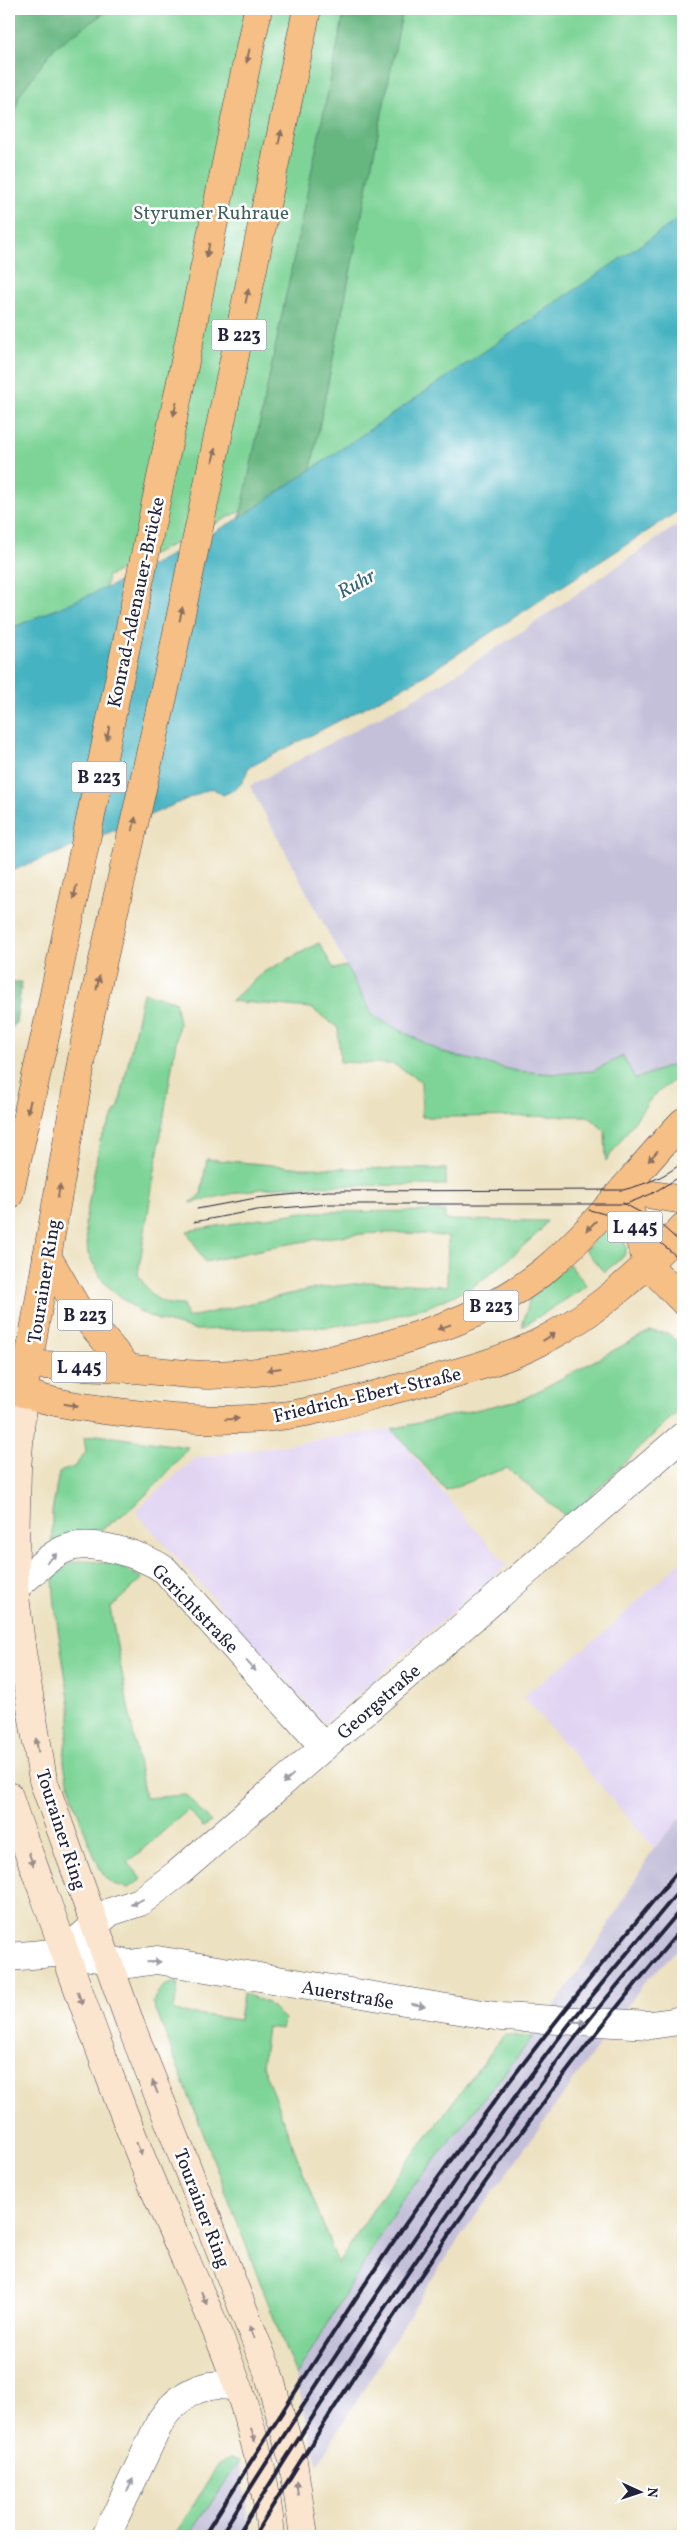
<svg xmlns="http://www.w3.org/2000/svg" width="692" height="2545" font-family="Vollkorn,serif">
<style>
.built{fill:#e1d4f3}
.industrial{fill:#c5c0da}
.green{fill:#7ed497;stroke:#507b69}
.forest{fill:#66b680;stroke:#446c5e}
.water{fill:#45b3c1;stroke:#346a7e}
.lines{fill:none;stroke-linecap:round;stroke-linejoin:round}
.minor-casing{stroke:#403f4f;stroke-width:29}
.secondary-casing{stroke:#403f4f;stroke-width:29}
.primary-casing{stroke:#403f4f;stroke-width:29}
.minor{stroke:#fff;stroke-width:28}
.secondary{stroke:#fbe5cf;stroke-width:28}
.primary{stroke:#f5bf86;stroke-width:28}
.tram{stroke:#22223b;stroke-width:1}
.rail{stroke:#22223b;stroke-width:4}
.oneway{fill:#8c7060}
.oneway2{fill:#9c9ca7}
.oneway3{fill:#998d8c}
.labels{text-anchor:middle;stroke-width:5;stroke-linejoin:round;paint-order:stroke}
.shield{fill:#fff;stroke:#646476;stroke-width:1}
.shield-label{font-size:18px;font-weight:bold;fill:#22223b}
.park-label{font-size:19px;fill:#42605b;stroke:#fff}
.street-label{font-size:19px;fill:#22223b;stroke:#fff}
.water-label{font-size:20px;font-style:italic;fill:#326377;stroke:#fff}
</style>
<rect width="100%" height="100%" fill="#fff"/>
<filter id="ink" filterUnits="userSpaceOnUse"><feTurbulence type="fractalNoise" baseFrequency=".02" numOctaves="2"/><feDisplacementMap in="SourceGraphic" scale="10" xChannelSelector="R" yChannelSelector="G"/><feConvolveMatrix kernelMatrix="1 2 1 2 8 2 1 2 1" color-interpolation-filters="sRGB"/></filter>
<filter id="wash" filterUnits="userSpaceOnUse"><feTurbulence type="fractalNoise" baseFrequency=".0096" numOctaves="4" result="noise"/><feDisplacementMap in="SourceGraphic" scale="20" xChannelSelector="R" yChannelSelector="G"/><feGaussianBlur stdDeviation="1.12" result="paint"/><feColorMatrix in="noise" values="0 0 0 0 0 0 0 0 0 0 0 0 0 0 0 0 0 1.4 0 .05"/><feComposite in="paint" operator="in"/></filter>
<g filter="url(#wash)">
<rect width="100%" height="100%" fill="#ece1c0"/>
<g class="built">
<polygon points="392,1429 449,1500 507,1565 324,1723 135,1511 195,1458"/>
<polygon points="683,1559 683,1816 654,1848 523,1696 599,1637"/>
</g>
<g class="industrial">
<polygon points="683,521 683,1061 634,1079 623,1056 593,1071 556,1074 516,1071 444,1053 379,1021 373,1016 250,786 432,689 524,630"/>
<polygon points="683,1816 683,1944 644,1983 446,2257 317,2465 296,2376 400,2203 536,2032 596,1946 654,1848"/>
<polygon points="229,2458 240,2460 250,2536 174,2536 219,2464"/>
</g>
<g class="green">
<polygon points="9,9 683,9 683,364 213,664 241,511 108,576 105,589 9,629"/>
<polygon points="319,943 334,969 346,966 373,1016 444,1053 516,1071 556,1074 593,1071 623,1056 635,1079 683,1061 683,1073 652,1097 606,1161 605,1131 588,1116 422,1117 421,1081 393,1064 340,1062 338,1028 311,1008 231,1001 262,973"/>
<path d="M143 993 175 1001 179 1023 138 1274C150 1295 157 1305 183 1305L187 1318 311 1289 370 1282 447 1286 448 1237C366 1224 286 1244 205 1262L187 1231 303 1212 445 1211V1220L547 1221 539 1232 502 1265 471 1288 427 1307 375 1321 326 1327 196 1330 158 1320 138 1311 104 1283 88 1254 85 1223 100 1140 119 1106Z"/>
<polygon points="207,1159 304,1168 446,1169 446,1185 287,1186 244,1191 190,1203 201,1194"/>
<path d="M605 1230C618 1231 622 1236 627 1248L623 1257 604 1272 585 1250Z"/>
<polygon points="569,1264 587,1286 522,1327 530,1298"/>
<polygon points="650,1331 668,1334 683,1345 683,1409 665,1423 568,1518 507,1468 446,1490 392,1429 523,1399"/>
<path d="M97 1435 188 1447C162 1482 121 1524 79 1540 71 1543 61 1543 52 1545V1512L59 1472 74 1467 86 1452 84 1438Z"/>
<path d="M78 1561C105 1562 120 1562 142 1579L110 1608 145 1798 186 1795 211 1822 203 1827 188 1810 128 1862 142 1879 128 1888C120 1886 111 1885 105 1877 94 1862 66 1782 64 1763 63 1744 72 1725 70 1706 64 1663 55 1622 53 1578L66 1565Z"/>
<path d="M178 1982 174 2011 239 2020 243 1993 268 2003 284 2019 282 2029 267 2027 262 2065 338 2264 383 2194 504 2035 533 2037 400 2203 296 2376 153 2002C158 1989 164 1984 178 1982Z"/>
<polygon points="229,2458 240,2460 189,2536 174,2536 219,2464"/>
</g>
<g class="forest">
<polygon points="9,9 110,9 55,47 19,95 9,138"/>
<polygon points="345,9 403,9 310,473 240,518"/>
<polygon points="9,982 22,982 16,1023 9,1031"/>
</g>
<path class="water" d="M683 216V508L419 679 248 768C244 784 238 789 223 795L212 788 123 827 9 872V629L122 581 240 518Z"/>
</g>
<g filter="url(#ink)">
<g class="lines">
<g class="minor-casing">
<g id="minor">
<path d="M14 1588C29 1577 47 1557 63 1550 89 1537 143 1555 165 1570L324 1747"/>
<polyline points="64,1952 110,1912 140,1902 177,1874 683,1436"/>
<polyline points="9,1957 64,1952 130,1964 157,1960 501,2017 651,2025 679,2021 683,2018"/>
<path d="M106 2536 161 2420C180 2393 206 2379 239 2388"/>
</g>
</g>
<g class="secondary-casing">
<g id="secondary">
<polyline points="23,1393 17,1469 14,1588 22,1652 43,1780 131,2026 268,2372 293,2461 304,2536"/>
<path d="M9 1796C19 1830 33 1863 45 1897 80 1993 113 2091 153 2186 203 2303 260 2406 271 2536"/>
</g>
</g>
<g class="primary-casing">
<g id="primary">
<polyline points="623,1190 648,1265 683,1301"/>
<polyline points="623,1190 683,1200"/>
<polyline points="9,1195 48,1023 258,9"/>
<polyline points="47,1256 76,1306 129,1369"/>
<path d="M9 1366C50 1364 93 1366 135 1369 160 1371 186 1375 211 1375 267 1374 323 1363 377 1348 438 1330 495 1311 545 1270 598 1226 636 1170 683 1122"/>
<path d="M9 1386C40 1402 76 1406 111 1411 164 1418 218 1423 272 1417 318 1413 363 1397 408 1386 452 1374 503 1362 544 1340 599 1311 641 1273 683 1227"/>
<polyline points="23,1393 87,1030 171,662 307,9"/>
</g>
</g>
<use href="#minor" class="minor"/>
<use href="#secondary" class="secondary"/>
<use href="#primary" class="primary"/>
<g class="tram">
<polyline points="623,1203 658,1222 683,1245"/>
<path d="M197 1209 256 1198 328 1191 623 1190C646 1184 665 1177 683 1162"/>
<path d="M589 1210C626 1218 657 1236 683 1263"/>
<polyline points="194,1222 257,1210 330,1204 626,1204 651,1194 683,1175"/>
</g>
<g class="rail">
<path d="M204 2536C269 2433 333 2330 402 2229 489 2103 585 1983 683 1865"/>
<path d="M220 2536C324 2371 431 2207 549 2051 591 1994 638 1941 683 1886"/>
<path d="M237 2536C340 2371 447 2210 563 2054 600 2003 643 1955 683 1907"/>
<path d="M254 2536C384 2324 522 2116 683 1927"/>
</g>
</g>
<defs><path id="oneway-solid" d="M-6-.8H1V-3.2L6.5 0L1 3.2V.8H-6Z" transform="scale(1.25)"/></defs>
<g class="oneway">
<use href="#oneway-solid" transform="translate(248 56) rotate(102)"/>
<use href="#oneway-solid" transform="translate(280 137) rotate(-78)"/>
<use href="#oneway-solid" transform="translate(208 250) rotate(102)"/>
<use href="#oneway-solid" transform="translate(247 296) rotate(-78)"/>
<use href="#oneway-solid" transform="translate(175 409) rotate(102)"/>
<use href="#oneway-solid" transform="translate(214 455) rotate(-78)"/>
<use href="#oneway-solid" transform="translate(181 614) rotate(-78)"/>
<use href="#oneway-solid" transform="translate(108 733) rotate(102)"/>
<use href="#oneway-solid" transform="translate(134 824) rotate(-77)"/>
<use href="#oneway-solid" transform="translate(75 892) rotate(102)"/>
<use href="#oneway-solid" transform="translate(98 983) rotate(-77)"/>
<use href="#oneway-solid" transform="translate(29 1107) rotate(103)"/>
<use href="#oneway-solid" transform="translate(653 1156) rotate(131)"/>
<use href="#oneway-solid" transform="translate(59 1191) rotate(-80)"/>
<use href="#oneway-solid" transform="translate(591 1226) rotate(135)"/>
<use href="#oneway-solid" transform="translate(444 1327) rotate(160)"/>
<use href="#oneway-solid" transform="translate(549 1337) rotate(-31)"/>
<use href="#oneway-solid" transform="translate(274 1369) rotate(172)"/>
<use href="#oneway-solid" transform="translate(71 1405) rotate(10)"/>
<use href="#oneway-solid" transform="translate(232 1419) rotate(-3)"/>
</g>
<g class="oneway2">
<use href="#oneway-solid" transform="translate(52 1558) rotate(-40)"/>
<use href="#oneway-solid" transform="translate(251 1666) rotate(48)"/>
<use href="#oneway-solid" transform="translate(288 1779) rotate(139)"/>
<use href="#oneway-solid" transform="translate(137 1902) rotate(156)"/>
<use href="#oneway-solid" transform="translate(154 1962) rotate(-1)"/>
<use href="#oneway-solid" transform="translate(418 2005) rotate(9)"/>
<use href="#oneway-solid" transform="translate(579 2022) rotate(3)"/>
<use href="#oneway-solid" transform="translate(130 2485) rotate(-65)"/>
</g>
<g class="oneway3">
<use href="#oneway-solid" transform="translate(37 1745) rotate(-100)"/>
<use href="#oneway-solid" transform="translate(31 1859) rotate(70)"/>
<use href="#oneway-solid" transform="translate(80 1998) rotate(70)"/>
<use href="#oneway-solid" transform="translate(155 2087) rotate(-112)"/>
<use href="#oneway-solid" transform="translate(139 2149) rotate(69)"/>
<use href="#oneway-solid" transform="translate(204 2298) rotate(67)"/>
<use href="#oneway-solid" transform="translate(252 2332) rotate(-112)"/>
<use href="#oneway-solid" transform="translate(253 2435) rotate(74)"/>
<use href="#oneway-solid" transform="translate(297 2488) rotate(-98)"/>
</g>
</g>
<g class="labels">
<g class="shield">
<rect x="211.5" y="319.5" width="55" height="31" rx="4"/>
<rect x="71.5" y="761.5" width="55" height="31" rx="4"/>
<rect x="607.5" y="1211.5" width="55" height="31" rx="4"/>
<rect x="463.5" y="1290.5" width="55" height="31" rx="4"/>
<rect x="57.5" y="1299.5" width="55" height="31" rx="4"/>
<rect x="51.5" y="1351.5" width="55" height="31" rx="4"/>
</g>
<g class="shield-label">
<text x="239" y="341">B 223</text>
<text x="99" y="783">B 223</text>
<text x="635" y="1233">L 445</text>
<text x="491" y="1312">B 223</text>
<text x="85" y="1321">B 223</text>
<text x="79" y="1373">L 445</text>
</g>
<g class="park-label">
<text x="211" y="219">Styrumer Ruhraue</text>
</g>
<g class="street-label">
<text transform="translate(135 602) rotate(-78)" y="7">Konrad-Adenauer-Brücke</text>
<text transform="translate(43 1281) rotate(-81)" y="7">Tourainer Ring</text>
<text transform="translate(367 1394) rotate(-13)" y="7">Friedrich-Ebert-Straße</text>
<text transform="translate(196 1608) rotate(46)" y="7">Gerichtstraße</text>
<text transform="translate(378 1701) rotate(-41)" y="7">Georgstraße</text>
<text transform="translate(62 1829) rotate(72)" y="7">Tourainer Ring</text>
<text transform="translate(348 1994) rotate(10)" y="7">Auerstraße</text>
<text transform="translate(203 2208) rotate(69)" y="7">Tourainer Ring</text>
</g>
<g class="water-label">
<text transform="translate(356 583) rotate(-29)" y="7">Ruhr</text>
</g>
</g>
<rect width="692" height="2545" fill="none" stroke="#fff" stroke-width="30"/>
<g transform="translate(640 2492) rotate(93)" stroke="#ffffff" stroke-width="4" paint-order="stroke">
<path d="M0-4L9 19L0 12L-9 19Z" fill="#22223b"/>
<text y="-8" font-size="14" font-weight="bold" text-anchor="middle" fill="#22223b">N</text>
</g>
</svg>
